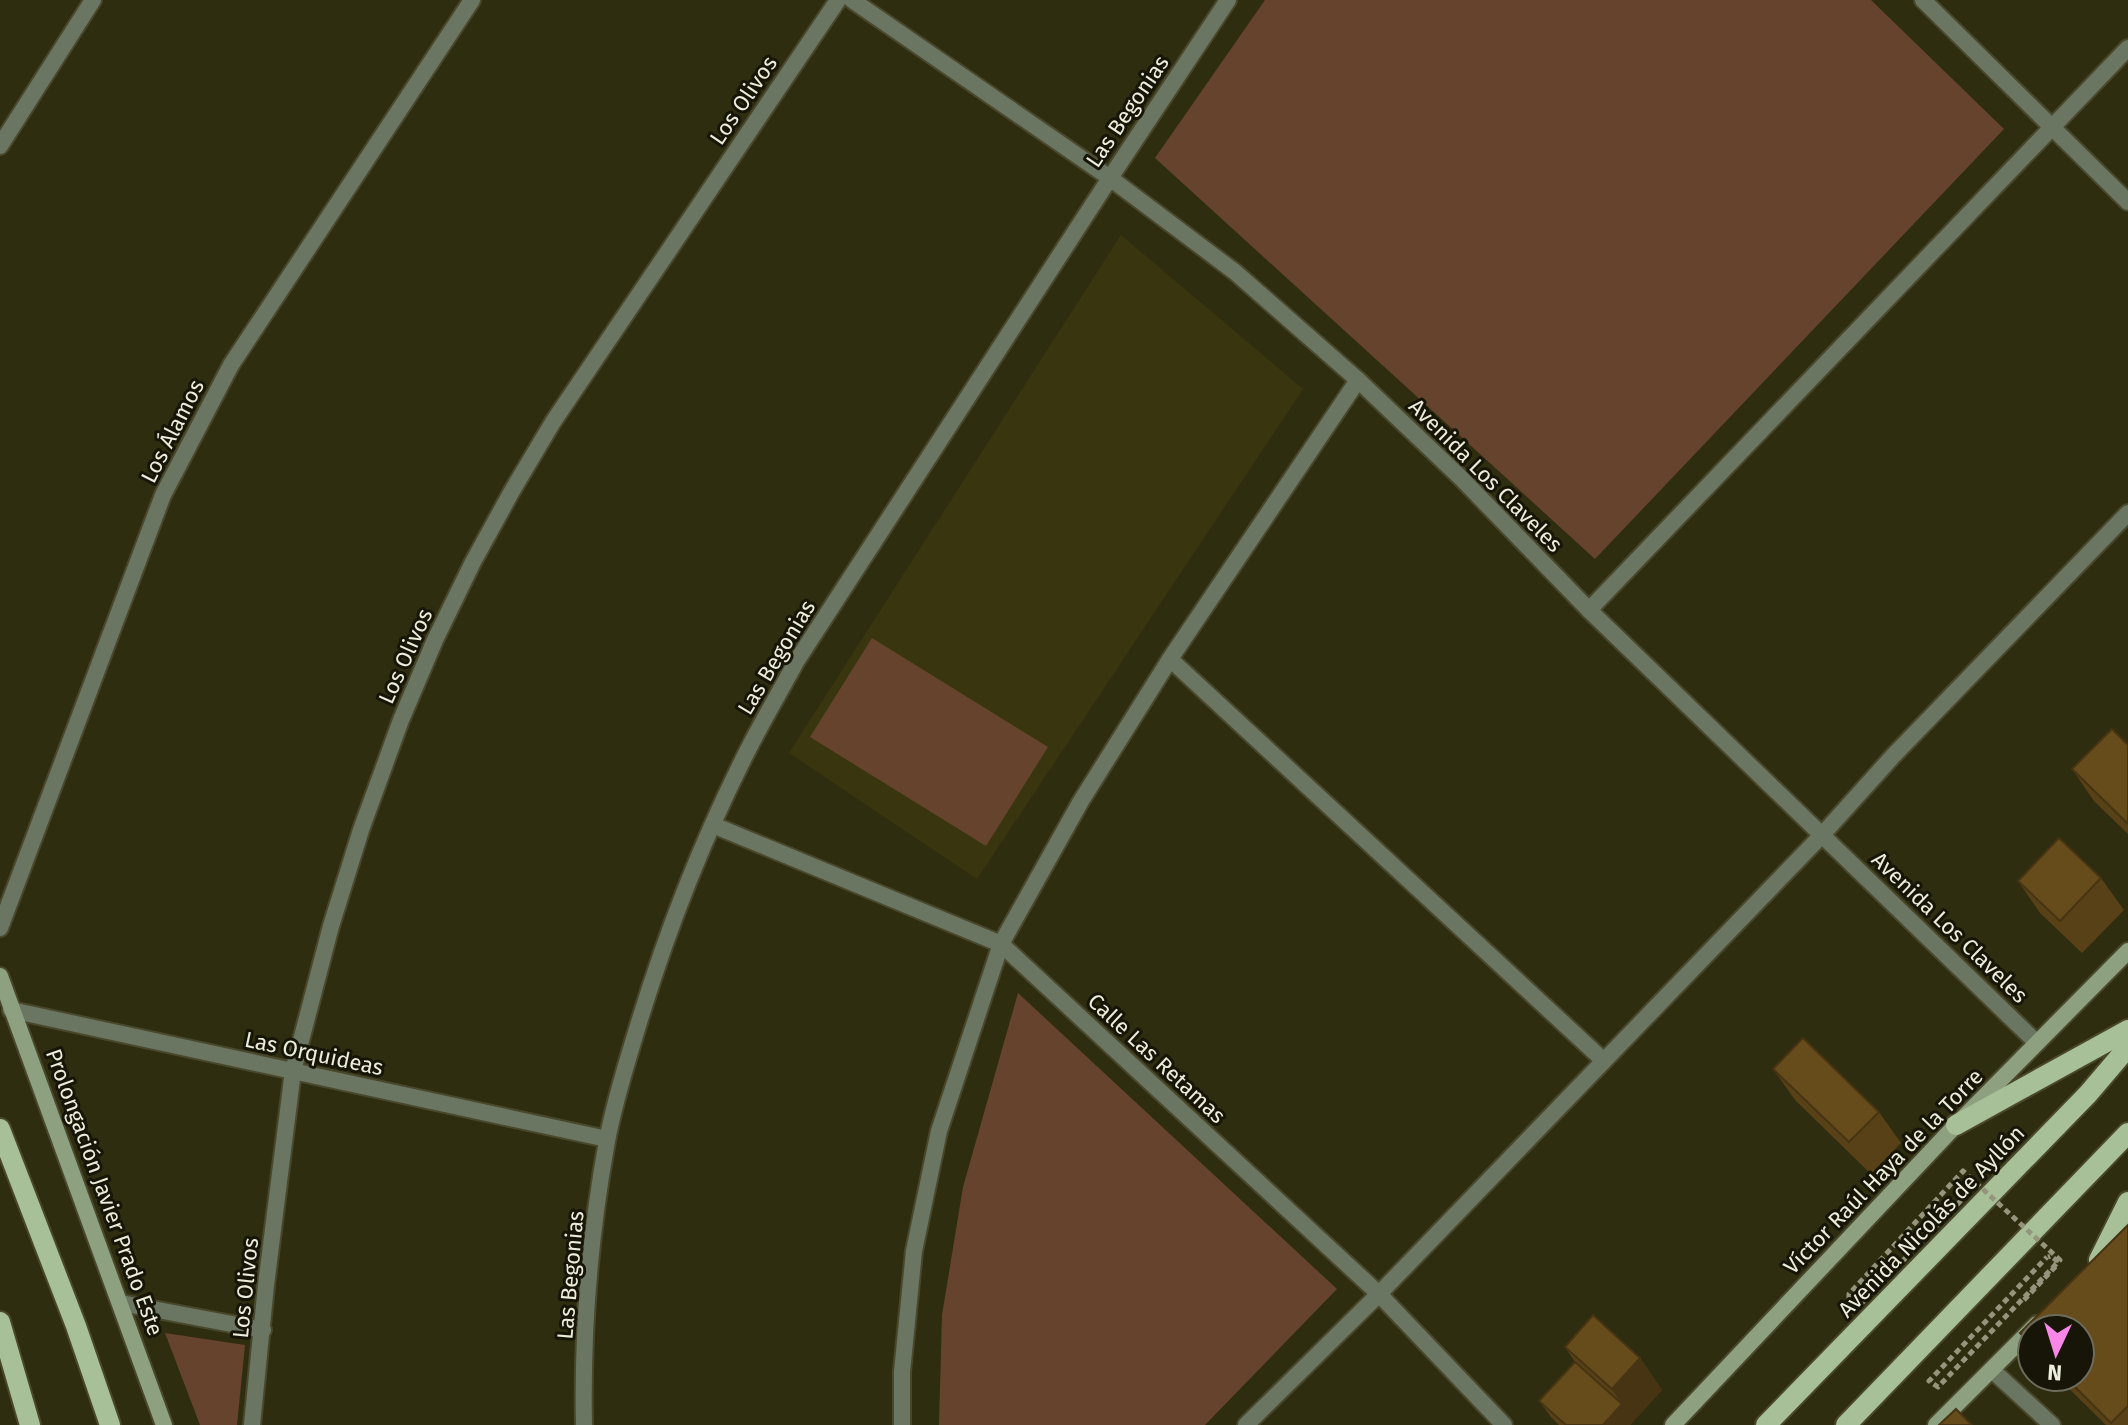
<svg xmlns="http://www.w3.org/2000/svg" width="2128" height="1425" font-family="'Fira Sans',sans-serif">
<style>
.built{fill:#39360f}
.green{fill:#66432d}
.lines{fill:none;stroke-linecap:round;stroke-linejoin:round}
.street-casing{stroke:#4a482c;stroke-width:20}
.secondary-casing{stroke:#4a482c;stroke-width:20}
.primary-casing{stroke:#4a482c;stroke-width:24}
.path{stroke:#95947c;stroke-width:5;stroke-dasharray:6 4;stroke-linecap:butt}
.street{stroke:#6a7662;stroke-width:16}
.secondary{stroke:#8da080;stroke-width:16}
.primary{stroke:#a8c097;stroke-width:20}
.path-bridge{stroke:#95947c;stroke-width:5;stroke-dasharray:6 4;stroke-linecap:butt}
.wall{fill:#584017}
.shaded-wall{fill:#473413}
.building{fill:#664b1b;stroke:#473413;stroke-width:2}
.labels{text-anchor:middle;stroke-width:6;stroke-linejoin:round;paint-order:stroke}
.street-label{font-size:22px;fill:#ededdb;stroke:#161508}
</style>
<rect width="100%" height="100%" fill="#2f2d0f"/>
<polygon class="built" points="1121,235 1303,389 977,879 789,753"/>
<g class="green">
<polygon points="1265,0 1871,0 2004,129 1595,559 1155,158"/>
<polygon points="872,638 1048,747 986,846 810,737"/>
<polygon points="1018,993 1337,1289 1205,1425 939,1425 942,1315 963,1187"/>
<polygon points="165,1333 245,1345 237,1425 200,1425"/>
</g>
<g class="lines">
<g class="street-casing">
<g id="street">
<polyline points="852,0 1110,178 1235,272 1358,380 1462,479 1589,610 2037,1043"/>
<polyline points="1923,0 2128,202"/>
<polyline points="0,146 93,0"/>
<polyline points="1589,610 2128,48"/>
<polyline points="1170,659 1603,1060"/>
<polyline points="713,825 1001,944 1379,1294 1504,1425"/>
<polyline points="0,928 163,495 231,365 472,0"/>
<polyline points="11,1010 607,1139"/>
<polyline points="121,1303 263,1330"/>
<polyline points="1992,1370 2052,1425"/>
<polyline points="252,1425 266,1285 293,1071 331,926 361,830 401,720 435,640 473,562 512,491 553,422 838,0"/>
<path d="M584 1425C582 1330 590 1234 607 1141 614 1103 626 1065 637 1029 667 930 705 833 752 742 766 715 782 688 796 662L1110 178 1228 0"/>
<polyline points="902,1425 902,1372 914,1251 939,1131 1001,944 1081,801 1170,659 1358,380"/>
<polyline points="1246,1425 1379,1294 1822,835 1893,756 2128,513"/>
</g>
</g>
<g class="secondary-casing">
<g id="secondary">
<polyline points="0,976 164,1425"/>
<polyline points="1673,1425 1956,1125 2128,951"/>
<polyline points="1936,1425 2037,1324"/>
</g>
</g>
<g class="primary-casing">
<g id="primary">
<polyline points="1956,1125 2128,1030"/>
<polyline points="0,1129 76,1326 110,1425"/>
<polyline points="2099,1260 2128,1202"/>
<polyline points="0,1322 30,1425"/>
<polyline points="1766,1425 2088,1094 2128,1047"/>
<polyline points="1846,1425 2128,1133"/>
</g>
</g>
<polyline class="path" points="2024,1300 2056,1266 2056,1260 2051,1256 2048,1257"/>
<use href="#street" class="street"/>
<use href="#secondary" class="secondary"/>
<use href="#primary" class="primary"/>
<polyline class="path-bridge" points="1975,1186 1860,1305 1855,1306 1849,1301 1849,1294 1963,1171 2060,1260 1938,1387 1929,1381 2047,1257"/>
</g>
<g class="wall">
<polygon points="2128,745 2128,834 2094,801 2072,769"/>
<polygon points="2101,878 2124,910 2082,953 2040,913 2018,881"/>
<polygon points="1773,1069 1879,1112 1901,1143 1871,1174 1795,1100"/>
<polygon points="2128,1225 2128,1425 2106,1425 2057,1377 2080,1377 2032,1329 2032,1350 2020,1333"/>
<polygon points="1565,1347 1640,1358 1662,1390 1630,1425 1559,1425 1551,1417 1539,1401 1575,1362"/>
</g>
<polygon class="shaded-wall" points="1640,1358 1662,1390 1630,1425 1603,1425 1622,1404 1612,1389"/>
<g class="building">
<polygon points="2112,729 2128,745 2128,824 2072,769"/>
<polygon points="2059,838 2101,878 2060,921 2018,881"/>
<polygon points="1803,1038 1879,1112 1849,1142 1773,1069"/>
<polygon points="2128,1225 2128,1406 2111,1423 2065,1377 2080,1377 2080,1329 2032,1329 2032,1345 2020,1333"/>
<polygon points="1593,1315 1640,1358 1612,1389 1565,1347"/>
<polygon points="1575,1362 1622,1404 1603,1425 1566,1425 1539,1401"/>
<polygon points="1956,1409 1972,1425 1939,1425"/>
</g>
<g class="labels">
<g class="street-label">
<text transform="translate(743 100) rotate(-56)" y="8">Los Olivos</text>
<text transform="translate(1127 111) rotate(-56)" y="8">Las Begonias</text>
<text transform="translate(172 431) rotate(-63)" y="8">Los Álamos</text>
<text transform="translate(1486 475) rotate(45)" y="8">Avenida Los Claveles</text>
<text transform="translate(405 656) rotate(-66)" y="8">Los Olivos</text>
<text transform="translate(776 657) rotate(-59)" y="8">Las Begonias</text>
<text transform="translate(1950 927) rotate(44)" y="8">Avenida Los Claveles</text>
<text transform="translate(314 1053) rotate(12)" y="8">Las Orquideas</text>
<text transform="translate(1157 1058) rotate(43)" y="8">Calle Las Retamas</text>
<text transform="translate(1883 1171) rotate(-46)" y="8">Víctor Raúl Haya de la Torre</text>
<text transform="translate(105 1192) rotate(70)" y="8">Prolongación Javier Prado Este</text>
<text transform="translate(1931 1221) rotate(-46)" y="8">Avenida Nicolás de Ayllón</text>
<text transform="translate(570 1275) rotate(-85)" y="8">Las Begonias</text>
<text transform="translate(245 1288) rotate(-84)" y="8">Los Olivos</text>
</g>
</g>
<g transform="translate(2056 1353) rotate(184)"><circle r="38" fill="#161508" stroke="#6c6b5c" stroke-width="2"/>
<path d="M0-6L14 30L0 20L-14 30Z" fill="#f987e8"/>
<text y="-12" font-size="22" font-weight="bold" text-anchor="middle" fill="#ededdb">N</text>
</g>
</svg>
